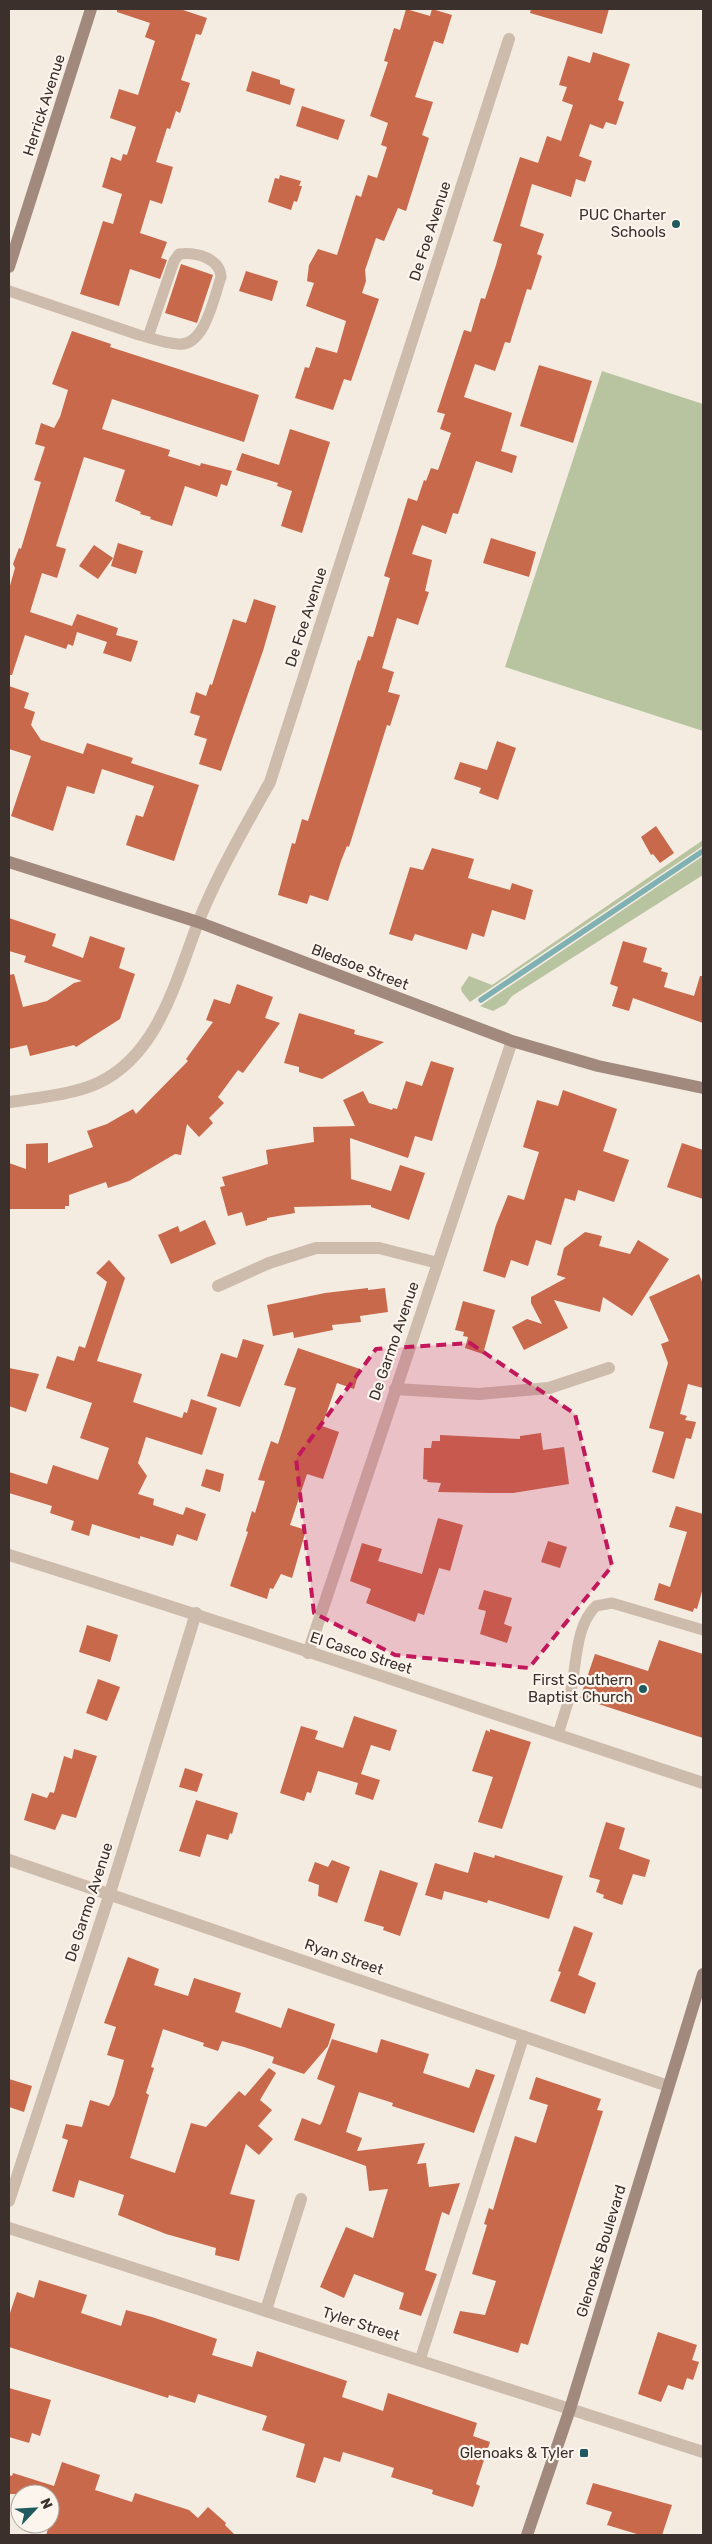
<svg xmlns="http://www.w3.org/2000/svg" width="712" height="2544" font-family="Rubik,sans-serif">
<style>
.green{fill:#b8c4a0}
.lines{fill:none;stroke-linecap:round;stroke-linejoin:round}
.stream{stroke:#7fb0b2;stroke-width:5.5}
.building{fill:#c8694b}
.lane{stroke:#cdbbac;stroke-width:11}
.street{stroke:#cdbbac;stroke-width:12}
.secondary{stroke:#a18a7d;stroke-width:12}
.marked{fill:#c2185b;fill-opacity:0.2;stroke:#c2185b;stroke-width:4;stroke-dasharray:10 6;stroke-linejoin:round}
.poi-dot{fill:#1f5a5e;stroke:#fbf5ee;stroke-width:2}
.labels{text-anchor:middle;stroke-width:4.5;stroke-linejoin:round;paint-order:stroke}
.street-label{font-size:15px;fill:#3b302b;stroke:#fbf5ee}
.poi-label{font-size:15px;fill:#3b302b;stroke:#fbf5ee;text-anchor:end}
</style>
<rect width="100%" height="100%" fill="#f4ebe1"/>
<g class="green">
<polygon points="602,371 703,404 703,731 505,667"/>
<polygon points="703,840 703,846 470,1002 462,992 461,988 469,976 492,985"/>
<polygon points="703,856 703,875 512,996 506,1004 493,1011 480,1006"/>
</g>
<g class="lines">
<polyline class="stream" points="481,1000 703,851"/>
</g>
<g class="building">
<polygon points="117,9 180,9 207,18 201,35 196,34 181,80 190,83 180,113 176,111 170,129 167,128 156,162 173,167 162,204 150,200 140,233 167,242 161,258 167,260 160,279 130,269 119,306 80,294 103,221 113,224 122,194 102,187 111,157 121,161 123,154 127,155 136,127 110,118 119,89 138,95 155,41 145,37 150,23 117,12"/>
<polygon points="406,9 430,16 432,9 452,15 443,44 434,41 415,97 433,102 422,135 429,138 406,211 398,208 384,241 376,238 365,270 366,281 362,293 379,299 351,381 344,379 333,410 295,398 305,367 309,368 316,347 337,353 346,321 306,306 314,283 307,281 309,265 318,249 337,255 356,195 361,197 368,175 377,178 387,147 381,145 388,123 370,116 388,62 384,61 394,28 400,30"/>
<polygon points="531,9 609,9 602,34 530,13"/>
<polygon points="593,52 630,64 618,100 624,102 616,125 606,122 603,129 590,124 579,156 592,161 585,182 576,179 571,197 532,184 520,226 544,234 537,254 542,256 531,290 527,289 510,343 505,342 495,371 475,364 464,397 512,413 501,451 517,456 512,473 476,461 458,514 453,513 446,534 422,525 412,554 432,560 425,591 429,592 418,625 397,618 382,668 394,672 388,692 400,695 390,726 387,725 349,847 347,846 341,861 328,901 310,895 307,904 278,895 292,843 295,844 302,819 308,821 358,660 360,661 368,636 373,637 390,578 384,576 408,498 417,501 424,480 426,481 431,468 438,470 451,433 440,429 445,414 437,412 464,330 471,332 481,298 485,299 496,265 502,244 493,241 520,157 538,163 547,136 561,141 573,105 562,101 567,87 559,85 568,56 590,63"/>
<polygon points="252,71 280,80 280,84 295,89 290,105 246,91"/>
<polygon points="302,106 345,120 338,140 296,126"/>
<polygon points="280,175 301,181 299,186 302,186 297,202 294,201 291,210 268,202 275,178 279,179"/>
<polygon points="181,264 213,275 197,323 165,313"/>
<polygon points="246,271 278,281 272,301 239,291"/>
<polygon points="72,331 111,344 110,347 259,395 244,442 112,399 102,429 170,450 168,456 200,466 201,463 232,471 227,486 221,484 217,497 185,486 172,526 150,519 151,517 140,514 141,512 115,501 125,470 84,457 56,546 66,549 57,578 42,573 30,612 72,626 77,614 118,628 116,635 138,641 131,662 103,653 107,642 77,632 73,646 68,644 66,649 25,635 12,675 9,675 9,589 15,568 13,564 19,548 21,549 41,482 34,480 45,447 35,444 41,423 54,428 60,417 68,390 52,384"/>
<polygon points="539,365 592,381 573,443 520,426"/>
<polygon points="290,429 330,442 302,533 281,526 292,491 277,486 278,483 236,470 242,453 279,465"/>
<polygon points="491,538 536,552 529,577 483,563"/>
<polygon points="118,543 143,551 136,574 111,566"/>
<polygon points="94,545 113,558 98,579 79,566"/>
<polygon points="254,599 276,606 263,651 221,771 199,764 207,739 194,735 200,716 190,713 196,692 206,696 210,684 212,685 233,619 246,623"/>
<polygon points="9,686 29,693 24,708 35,712 31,725 41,740 83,754 87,743 133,758 131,763 199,785 174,861 126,845 136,815 143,817 154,786 102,769 94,794 67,786 53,831 11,816 31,756 9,749"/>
<polygon points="497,741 516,748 498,800 479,793 481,788 454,779 460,762 487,770"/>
<polygon points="656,826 674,853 660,863 653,854 651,855 641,837"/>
<polygon points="432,848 474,859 468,878 510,890 512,883 533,890 525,920 492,910 484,937 472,933 467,950 415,934 412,941 389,934 410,867 423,870"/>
<polygon points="9,918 56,934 52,946 83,958 90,936 125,948 119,968 135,974 120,1019 76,1047 74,1045 30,1056 27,1045 9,1049 9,975 14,974 23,1007 47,1001 74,983 82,981 24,962 26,956 9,951"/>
<polygon points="623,941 647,948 643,962 662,968 661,971 668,973 664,987 694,996 700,976 703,976 703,1023 633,998 629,1011 612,1006 618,987 610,984"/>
<polygon points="237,984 273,997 265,1018 280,1023 243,1073 238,1070 218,1097 224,1103 209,1118 213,1123 199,1137 187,1124 181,1155 175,1154 129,1181 108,1188 106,1182 69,1195 69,1206 65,1206 65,1209 9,1209 9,1163 26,1169 26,1144 48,1143 48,1163 93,1147 87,1131 107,1124 133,1109 136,1114 188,1061 186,1059 213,1022 206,1020 214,999 230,1004"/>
<polygon points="299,1013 355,1030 354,1034 384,1042 322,1079 299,1072 299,1067 284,1063"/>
<polygon points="431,1061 454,1068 432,1141 415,1136 408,1158 350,1138 351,1179 391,1191 400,1165 425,1173 409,1220 371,1207 371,1205 294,1207 295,1213 267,1218 267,1220 246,1226 242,1212 228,1216 220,1187 225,1186 222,1177 268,1164 266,1150 314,1142 313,1127 355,1126 343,1100 363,1091 369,1103 392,1110 393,1108 397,1109 406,1081 422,1086"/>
<polygon points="563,1090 617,1109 603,1151 629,1160 614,1202 578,1190 575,1201 565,1198 551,1245 536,1240 528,1266 511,1260 505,1278 483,1271 496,1225 508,1195 524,1200 539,1152 523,1147 537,1100 558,1106"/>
<polygon points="682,1143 703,1150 703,1199 667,1187"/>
<polygon points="205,1220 216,1244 171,1264 158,1235 178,1226 180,1232"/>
<polygon points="585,1232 602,1236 599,1246 630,1254 638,1240 669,1259 632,1316 603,1297 600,1312 554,1300 568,1328 524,1350 512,1327 527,1319 542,1324 531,1303 531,1297 566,1278 557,1275 564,1248"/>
<polygon points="109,1260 125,1278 97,1361 142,1374 133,1402 182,1418 184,1412 187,1413 191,1399 217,1408 202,1455 146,1437 138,1463 147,1476 138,1494 154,1499 153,1505 183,1515 186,1507 206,1514 197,1541 177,1534 173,1546 140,1536 140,1539 92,1524 89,1536 71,1530 74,1521 50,1513 52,1506 9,1493 9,1472 47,1484 53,1465 98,1480 109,1448 80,1438 92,1403 46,1388 57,1356 74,1361 79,1346 85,1348 107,1282 96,1273"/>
<polygon points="699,1274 703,1284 703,1388 688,1384 680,1414 687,1416 685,1420 696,1422 691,1439 686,1438 674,1479 652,1472 664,1432 649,1428 668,1363 661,1344 669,1341 649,1297"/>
<polygon points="368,1288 368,1290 385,1288 388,1312 360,1316 361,1322 332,1325 333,1330 294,1338 293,1332 273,1336 267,1305 325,1293"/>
<polygon points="463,1301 495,1310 483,1354 465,1348 468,1337 463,1336 464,1332 455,1330"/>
<polygon points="243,1339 264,1345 240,1407 207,1396 221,1353 237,1358"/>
<polygon points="298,1348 360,1369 354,1389 337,1383 322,1426 339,1432 323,1479 307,1474 290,1525 306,1530 292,1578 281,1574 273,1589 270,1588 267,1599 230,1586 248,1532 246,1531 252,1511 255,1513 265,1481 258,1480 271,1441 278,1444 296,1388 284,1385"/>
<polygon points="9,1368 39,1374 26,1412 9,1406"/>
<polygon points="541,1433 543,1450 564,1447 569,1484 513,1493 491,1493 438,1492 441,1483 427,1482 428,1480 423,1479 424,1448 431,1448 432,1441 440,1441 440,1435 520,1439 520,1436"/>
<polygon points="206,1469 224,1474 220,1492 201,1486"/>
<polygon points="676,1506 703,1514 703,1588 697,1609 694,1608 693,1612 654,1600 659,1583 670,1587 687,1532 669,1527"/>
<polygon points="438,1518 463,1525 450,1571 439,1568 424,1615 418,1613 415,1622 366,1603 371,1589 350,1581 362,1543 382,1549 378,1561 422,1574"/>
<polygon points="548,1541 567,1547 560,1568 541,1562"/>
<polygon points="484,1590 512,1598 504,1624 512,1627 507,1643 480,1634 486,1611 478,1609"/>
<polygon points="87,1625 118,1635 110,1662 79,1652"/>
<polygon points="659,1640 703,1654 703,1738 580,1698 595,1654 648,1671"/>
<polygon points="98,1679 120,1687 107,1721 86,1713"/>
<polygon points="354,1716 397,1730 390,1751 371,1745 361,1774 380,1780 373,1800 355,1794 358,1783 318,1771 311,1793 307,1792 304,1801 280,1793 301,1726 318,1731 315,1739 343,1748"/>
<polygon points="490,1729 531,1742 502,1829 478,1822 493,1777 472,1771 486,1730 490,1732"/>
<polygon points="74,1749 97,1756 76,1818 62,1814 55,1830 24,1820 32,1793 47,1798 50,1792 54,1793 64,1756 72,1759"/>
<polygon points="185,1768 203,1774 197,1792 179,1787"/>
<polygon points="196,1800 238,1813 232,1834 230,1833 228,1840 207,1834 200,1857 179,1851"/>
<polygon points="606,1822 625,1828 619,1849 650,1860 645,1877 633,1874 622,1905 603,1898 604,1895 596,1892 600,1880 589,1877"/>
<polygon points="474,1852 494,1858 495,1855 563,1876 549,1919 488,1900 487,1903 444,1891 442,1900 425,1895 435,1863 468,1873"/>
<polygon points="332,1860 350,1867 337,1903 318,1896 319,1885 308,1881 315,1862 328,1867"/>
<polygon points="380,1870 418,1883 400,1936 383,1930 384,1927 364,1921"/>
<polygon points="574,1926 593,1933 578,1975 596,1983 585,2014 550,2001 561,1972 558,1971"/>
<polygon points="128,1957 159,1969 154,1985 188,1996 194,1978 241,1993 235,2012 281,2028 288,2008 335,2024 328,2046 304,2074 272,2063 274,2057 244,2047 222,2041 218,2051 203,2046 204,2043 163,2029 151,2067 154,2068 146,2093 149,2095 130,2158 175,2173 191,2123 206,2127 239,2091 245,2096 269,2068 276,2073 260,2100 272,2110 258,2126 273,2139 259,2155 246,2144 230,2194 255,2200 239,2261 215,2255 216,2248 166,2234 118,2215 124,2195 79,2180 74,2198 52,2191 68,2140 62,2138 66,2124 82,2127 90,2100 109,2106 114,2096 124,2060 107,2055 116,2027 104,2023"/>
<polygon points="332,2039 377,2053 381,2039 429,2054 423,2073 469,2088 476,2069 495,2075 474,2133 392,2106 393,2103 359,2092 346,2132 362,2138 357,2151 425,2143 417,2164 426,2163 429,2187 460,2183 449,2215 442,2212 425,2270 437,2274 421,2316 399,2309 404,2293 354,2274 344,2298 320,2287 346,2227 373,2238 388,2189 369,2191 366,2166 294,2140 302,2118 320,2125 322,2122 335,2086 317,2079"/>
<polygon points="536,2077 601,2099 597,2110 603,2111 528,2345 521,2343 518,2353 453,2333 460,2311 485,2315 496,2281 472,2274 487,2225 484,2224 489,2208 493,2210 515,2136 536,2143 548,2105 529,2099"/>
<polygon points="9,2079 32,2086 24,2112 9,2107"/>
<polygon points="39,2280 87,2295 81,2313 121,2326 126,2310 152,2317 217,2339 212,2355 252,2367 257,2351 347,2381 342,2397 360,2403 383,2411 388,2393 477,2423 473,2436 490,2442 476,2484 480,2486 473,2507 432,2494 433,2490 391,2477 394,2468 343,2452 340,2462 324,2457 315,2483 296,2477 305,2444 262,2430 267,2416 198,2394 195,2403 169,2395 168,2398 9,2347 9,2316 17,2292 34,2298"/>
<polygon points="658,2332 697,2345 692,2360 699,2362 693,2380 687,2378 683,2390 668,2385 661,2402 638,2394"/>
<polygon points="9,2388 51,2400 40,2436 32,2433 29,2443 9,2437"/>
<polygon points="62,2462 100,2475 95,2490 132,2502 135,2493 189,2510 198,2518 208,2507 226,2523 225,2525 235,2535 46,2535 52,2517 50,2516 50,2494 9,2494 9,2475 12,2476 13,2473 54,2486"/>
<polygon points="593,2483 672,2505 662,2535 640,2535 607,2525 612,2512 586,2504"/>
</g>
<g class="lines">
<g class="lane">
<path d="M9 291 139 335C151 338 165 343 178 344 205 347 214 297 221 277 220 258 196 252 179 254L174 261 148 337"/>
<path d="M558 1735C562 1720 568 1705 571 1690 577 1663 575 1626 596 1606L612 1603 703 1630"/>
<polyline points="420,2360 524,2036"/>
</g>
<g class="street">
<path d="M9 1102C36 1098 72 1095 98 1083 162 1053 177 973 202 913 221 868 246 825 270 782L509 39"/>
<polyline points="218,1286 269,1263 316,1248 379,1248 438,1263"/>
<polyline points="395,1389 479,1394 549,1388 609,1368"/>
<path d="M9 1555C241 1627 472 1707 703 1783"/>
<polyline points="308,1653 512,1041"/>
<polyline points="9,1860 668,2086"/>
<polyline points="9,2201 110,1893 196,1613"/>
<polyline points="9,2228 703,2452"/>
<polyline points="266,2310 301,2199"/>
</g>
<g class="secondary">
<polyline points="9,267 91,9"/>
<polyline points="9,862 198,922 512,1041 598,1066 703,1088"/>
<polyline points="527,2535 570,2409 703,1974"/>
</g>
</g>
<path class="marked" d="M470 1343 575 1414 612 1566 529 1668 395 1655 314 1613 296 1459 376 1349Z"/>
<g class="poi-dot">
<circle cx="676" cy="224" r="5"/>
<circle cx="643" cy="1689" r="5"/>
<rect x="579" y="2448" width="10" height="10" rx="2.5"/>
</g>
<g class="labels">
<g class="street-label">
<text transform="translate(44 105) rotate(-72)" y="5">Herrick Avenue</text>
<text transform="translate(430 231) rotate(-72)" y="5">De Foe Avenue</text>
<text transform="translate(306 617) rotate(-72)" y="5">De Foe Avenue</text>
<text transform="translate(360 967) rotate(21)" y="5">Bledsoe Street</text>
<text transform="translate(394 1341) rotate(-71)" y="5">De Garmo Avenue</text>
<text transform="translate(361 1653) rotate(18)" y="5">El Casco Street</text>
<text transform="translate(89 1902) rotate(-72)" y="5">De Garmo Avenue</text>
<text transform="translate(344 1957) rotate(19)" y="5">Ryan Street</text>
<text transform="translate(601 2251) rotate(-73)" y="5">Glenoaks Boulevard</text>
<text transform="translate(361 2324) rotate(18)" y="5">Tyler Street</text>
</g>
<g class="poi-label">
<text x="666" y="220">PUC Charter<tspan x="666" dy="17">Schools</tspan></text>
<text x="633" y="1685">First Southern<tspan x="633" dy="17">Baptist Church</tspan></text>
<text x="574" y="2458">Glenoaks &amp; Tyler</text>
</g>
</g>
<rect width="712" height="2544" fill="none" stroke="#3b302b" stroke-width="20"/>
<g transform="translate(35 2509) rotate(65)"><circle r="24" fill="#fbf5ee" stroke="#aea6a0"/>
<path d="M0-4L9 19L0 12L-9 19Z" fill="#1f5a5e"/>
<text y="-8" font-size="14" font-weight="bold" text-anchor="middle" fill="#3b302b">N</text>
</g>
</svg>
